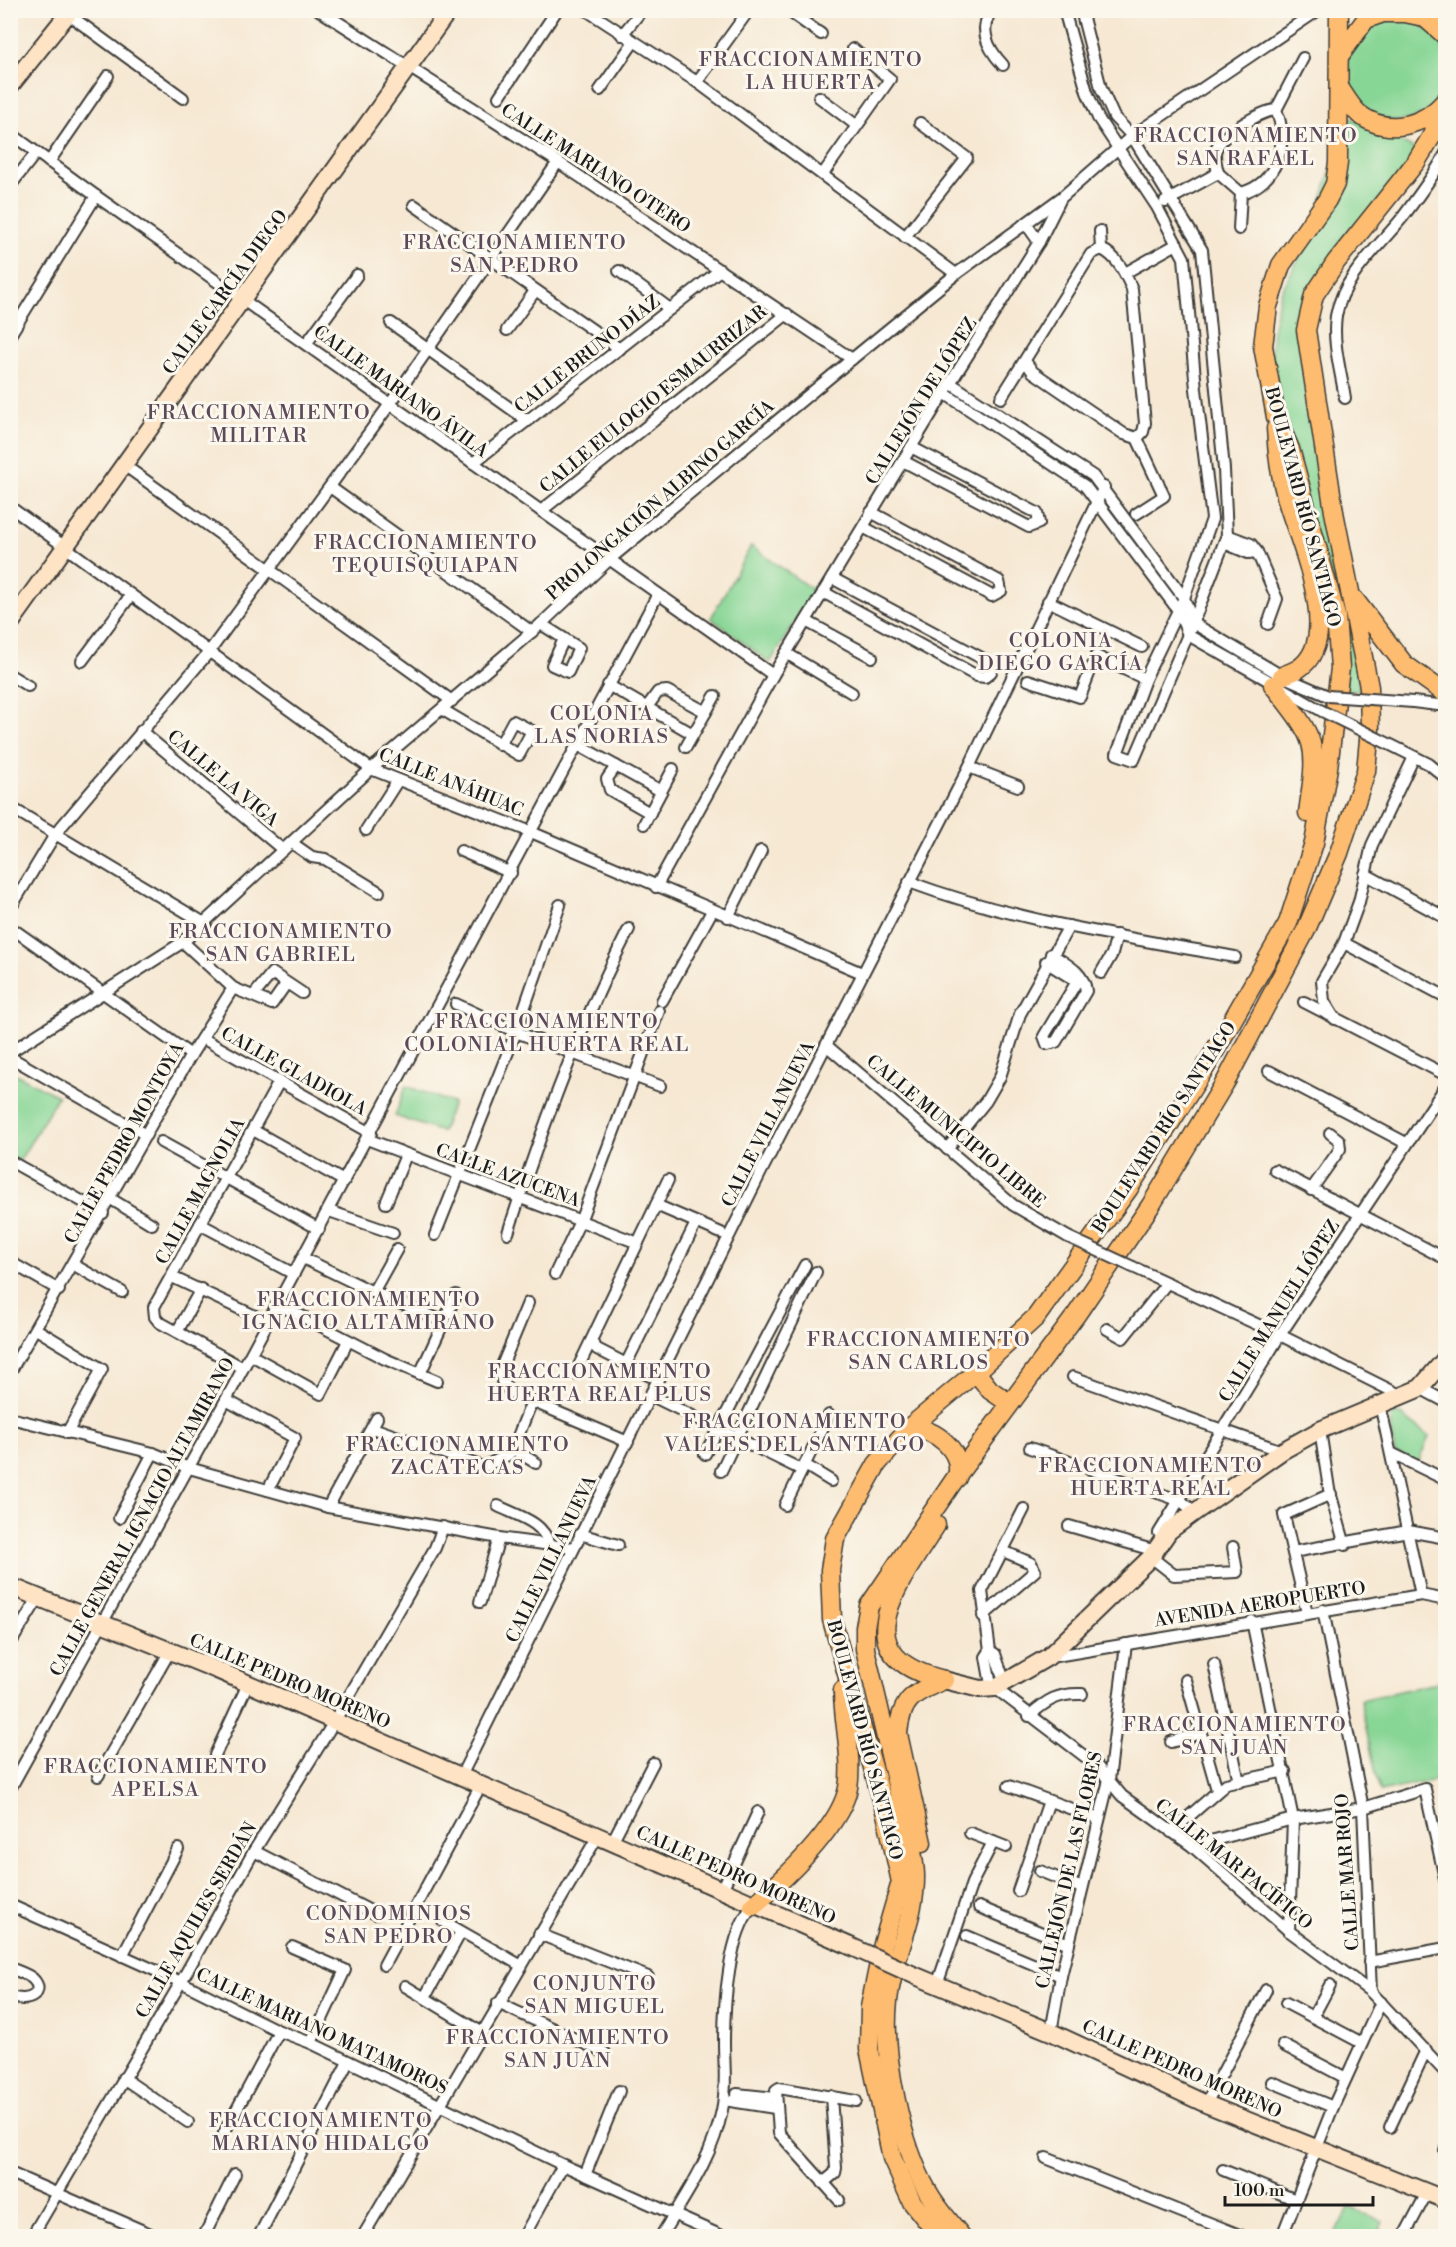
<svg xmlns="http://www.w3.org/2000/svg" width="1456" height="2247" font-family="'Libre Bodoni',serif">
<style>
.green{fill:#88d695;stroke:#527958;stroke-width:1.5}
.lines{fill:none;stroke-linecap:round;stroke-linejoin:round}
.street-casing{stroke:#3d3b37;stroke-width:14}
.secondary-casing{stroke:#3d3b37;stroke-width:20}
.primary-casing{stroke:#3d3b37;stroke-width:21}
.street{stroke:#fff;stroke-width:10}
.secondary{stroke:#fee4c5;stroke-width:16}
.primary{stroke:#fdbc6f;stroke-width:18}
.street-bridge-casing{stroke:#3d3b37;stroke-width:14;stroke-linecap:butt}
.secondary-bridge-casing{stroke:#3d3b37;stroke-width:20;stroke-linecap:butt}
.street-bridge{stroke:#fff;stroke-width:10}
.secondary-bridge{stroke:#fee4c5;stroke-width:16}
.labels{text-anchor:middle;stroke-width:6;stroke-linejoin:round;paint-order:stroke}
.street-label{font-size:18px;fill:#1c1c1c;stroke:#fbf7ec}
.neighbourhood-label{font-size:20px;letter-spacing:1.5px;fill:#5c4a5b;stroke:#fbf7ec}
</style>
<rect width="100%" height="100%" fill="#fbf7ec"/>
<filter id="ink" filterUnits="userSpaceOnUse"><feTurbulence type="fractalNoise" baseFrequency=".0167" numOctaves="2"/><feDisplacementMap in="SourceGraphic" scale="12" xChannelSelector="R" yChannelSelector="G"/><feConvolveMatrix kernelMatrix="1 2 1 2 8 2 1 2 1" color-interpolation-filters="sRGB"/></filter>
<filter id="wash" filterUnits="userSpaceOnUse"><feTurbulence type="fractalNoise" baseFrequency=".008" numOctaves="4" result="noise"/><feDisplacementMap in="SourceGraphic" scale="24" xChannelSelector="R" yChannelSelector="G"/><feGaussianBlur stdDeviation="1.35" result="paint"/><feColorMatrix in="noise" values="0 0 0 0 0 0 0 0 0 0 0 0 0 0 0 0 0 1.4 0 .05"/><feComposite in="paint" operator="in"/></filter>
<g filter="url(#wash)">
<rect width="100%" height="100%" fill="#f6e8d3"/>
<g class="green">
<circle cx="1397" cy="70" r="51"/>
<polygon points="1347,116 1419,151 1307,297 1360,691 1343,691 1299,474 1271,359 1273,326 1280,294 1311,235"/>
<polygon points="751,546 814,591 770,663 711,618"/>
<polygon points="10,1071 58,1096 19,1162 11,1157"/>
<polygon points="406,1086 453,1103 442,1132 395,1116"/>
<polygon points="1394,1414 1401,1415 1429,1436 1418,1464 1394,1452 1391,1417"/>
<polygon points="1445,1681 1445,1778 1380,1792 1360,1700"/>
<polygon points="1349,2207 1384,2223 1377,2236 1334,2236"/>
</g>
</g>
<g filter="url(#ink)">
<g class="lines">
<g class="street-casing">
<g id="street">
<polyline points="319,10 558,162 852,359"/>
<polyline points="586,10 697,82 956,274"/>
<polyline points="787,10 821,34"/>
<path d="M992 10C977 30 989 50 1003 65"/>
<polyline points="1064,10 1087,92 1098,118 1157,207 1184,258 1196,389 1212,519 1184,598 1145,679 1117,754 1134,760 1193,623 1227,535 1224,469 1202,250 1132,136 1114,117 1101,88 1081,10"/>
<polyline points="68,14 183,98"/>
<polyline points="622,35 642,10"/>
<polyline points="697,82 749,10"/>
<polyline points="600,90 633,43"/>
<polyline points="499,97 557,10"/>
<polyline points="819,97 856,125"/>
<polyline points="1276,110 1303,58"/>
<polyline points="10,133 96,196 773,675"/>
<polyline points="49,162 108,76"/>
<path d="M1218 173C1217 166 1213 157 1216 149 1222 134 1261 111 1276 110"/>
<polyline points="823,174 890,79 853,49"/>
<polyline points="10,186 36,153"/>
<path d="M1241 193C1277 184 1290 142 1276 110"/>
<polyline points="1165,202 1218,173 1241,193"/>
<polyline points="414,205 620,349"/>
<polyline points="1023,225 1029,228 1039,242"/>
<polyline points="1239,229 1241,193"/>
<polyline points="1100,231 1101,249"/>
<polyline points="905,237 967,158 920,123"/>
<polyline points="619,271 670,309"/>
<polyline points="1125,273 1177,244"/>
<polyline points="391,323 528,421"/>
<polyline points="507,330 535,291"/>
<polyline points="10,335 96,196"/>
<polyline points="306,344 357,275"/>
<polyline points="1025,361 1033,372 1124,434 1137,438"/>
<polyline points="950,383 1093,476 1184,598 1193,623 1282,676 1328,696"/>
<polyline points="944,393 1085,486 1178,610 1188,635 1322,711"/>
<path d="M1001 398 1091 254 1101 249C1117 256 1125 273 1132 289L1145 423 1143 432 1137 438"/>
<path d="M1345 398C1341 372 1332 343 1336 316 1343 276 1378 248 1402 218 1417 198 1434 176 1446 153"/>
<polyline points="903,461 1029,527 1039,523 1037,513 911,447"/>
<polyline points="473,463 720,270"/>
<polyline points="124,465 452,701"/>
<polyline points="330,487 532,632"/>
<polyline points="10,507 371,769 531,832 862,973"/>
<polyline points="541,511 787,314"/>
<polyline points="1136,514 1164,496 1137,438"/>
<polyline points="863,527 992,596 1001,591 999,581 871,512"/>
<polyline points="1227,535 1251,544 1257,552 1277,599 1268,624"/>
<polyline points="1224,543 1248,553 1257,552"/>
<polyline points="823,592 977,676 985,677 991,672 991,666 987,661 832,578"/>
<polyline points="1048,601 1142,647"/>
<polyline points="806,621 872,657"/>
<polyline points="541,624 579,648 568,672 552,665 563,641"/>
<polyline points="786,653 852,693"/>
<polyline points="82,661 131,595"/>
<polyline points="10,675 28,686"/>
<polyline points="1028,680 1080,697 1096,656 1145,679"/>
<polyline points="608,685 693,734"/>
<polyline points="1413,702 1446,706"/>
<polyline points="647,707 658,692 667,691 706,712"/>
<polyline points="443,710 519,755 532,731 513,721 500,745"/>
<polyline points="141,731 283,850"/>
<polyline points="576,744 661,791"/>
<polyline points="686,747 715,696"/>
<polyline points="1401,750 1429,764 1446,778"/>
<polyline points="616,766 607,779 610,790 650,813"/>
<polyline points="969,767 1018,786"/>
<polyline points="10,807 206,924"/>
<polyline points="644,824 673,769"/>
<polyline points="366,830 398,780"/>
<polyline points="292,843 312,857 325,859 379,892"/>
<polyline points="461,851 511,873"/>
<polyline points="1365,874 1446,918"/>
<path d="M909 882C1014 921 1126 937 1235 957"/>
<polyline points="656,887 773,675 944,393 1039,242 1060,200"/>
<polyline points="10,909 56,833 209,652 390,404 558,162"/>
<polyline points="728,917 761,851"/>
<polyline points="10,927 191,1055"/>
<polyline points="183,942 233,988 272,1004 286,984"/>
<polyline points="1344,943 1446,997"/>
<path d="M1051 954C1066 964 1084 972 1086 991L1056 1042 1047 1044 1044 1036 1076 983"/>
<polyline points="1046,962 1073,979 1076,983"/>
<polyline points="1101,973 1112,954 1117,935"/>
<polyline points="254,995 272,973 302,993"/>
<polyline points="662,1001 712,911"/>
<polyline points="1304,1002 1446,1075"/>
<polyline points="456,1004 516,1032 660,1086"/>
<polyline points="1335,1019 1324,1001 1322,981 1344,943 1359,902 1372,845 1414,757"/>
<polyline points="202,1038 371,1133"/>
<polyline points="826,1045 1013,1205 1068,1237"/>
<polyline points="10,1052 183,942 371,769 541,624 610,559 852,359 956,274 1062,197 1132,136 1317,11"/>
<polyline points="10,1057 146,1135"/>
<polyline points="1269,1071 1406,1143"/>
<polyline points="253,1130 344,1181"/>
<polyline points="367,1139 638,1243"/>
<polyline points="161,1142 319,1229"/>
<polyline points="947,1149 986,1101 1000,1077 1020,1014 1069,926"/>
<polyline points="10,1161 103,1213"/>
<polyline points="1275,1170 1446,1259"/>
<polyline points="1311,1190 1340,1149 1339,1140 1330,1133"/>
<polyline points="111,1199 152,1224"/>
<polyline points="386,1203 406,1155"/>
<polyline points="656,1205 721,1233"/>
<polyline points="329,1211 393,1233"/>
<polyline points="200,1224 294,1274"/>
<path d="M508 1233C541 1130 580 1025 629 929"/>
<polyline points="435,1235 516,1032 560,905"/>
<polyline points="303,1258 373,1292 445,1322"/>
<polyline points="10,1262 59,1290"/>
<polyline points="74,1265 122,1292"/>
<polyline points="1133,1267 1280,1335 1402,1396"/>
<polyline points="555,1274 581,1219 659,1011"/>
<polyline points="172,1277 268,1322"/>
<polyline points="373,1292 397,1249"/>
<polyline points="528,1303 501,1368 502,1381 510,1392 628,1442"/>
<polyline points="278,1304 385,1359 437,1381"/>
<polyline points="36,1329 102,1369 67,1433"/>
<polyline points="1107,1329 1123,1338 1167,1283"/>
<polyline points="177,1332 201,1289"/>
<polyline points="592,1343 597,1349 650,1376"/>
<polyline points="251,1355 321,1394 348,1341"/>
<polyline points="626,1364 696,1223"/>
<polyline points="243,1368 159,1322 155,1317 154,1307 279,1082"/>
<polyline points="10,1372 191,1055 233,988"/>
<polyline points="420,1374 456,1295"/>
<polyline points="575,1374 668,1180"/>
<polyline points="1073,1377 1282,1451"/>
<polyline points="1420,1388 1446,1402"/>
<polyline points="652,1396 802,1470"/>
<polyline points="226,1400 295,1438 268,1490"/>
<polyline points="1380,1404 1421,1595"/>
<polyline points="10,1418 153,1453 189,1468 328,1507 499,1538 573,1548"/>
<polyline points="373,1428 483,1467 508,1455 513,1449 532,1401"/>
<polyline points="1320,1430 1329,1489 1345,1545"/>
<polyline points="1030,1448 1181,1501 1195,1512"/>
<polyline points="513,1449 536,1463"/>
<polyline points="1391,1453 1446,1480"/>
<polyline points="705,1454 805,1265"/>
<polyline points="805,1465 831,1481"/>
<polyline points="721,1471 816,1272"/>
<polyline points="785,1505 829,1415"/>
<path d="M498 1506C518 1516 544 1522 549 1545"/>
<polyline points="328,1507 377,1418"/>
<polyline points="119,1518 153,1453"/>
<polyline points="1069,1526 1149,1549"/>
<polyline points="1159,1533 1280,1335 1446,1086"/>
<polyline points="580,1534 618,1545"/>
<polyline points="1150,1551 1151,1557 1174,1575 1237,1572 1233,1547"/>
<polyline points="1293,1552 1408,1531 1446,1538"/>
<polyline points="480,1602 499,1538"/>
<polyline points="1323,1610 1363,1808 1371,1992"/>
<polyline points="1307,1613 1284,1515 1331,1494"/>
<polyline points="983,1616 1035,1571 1031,1563 1003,1551"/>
<polyline points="1252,1621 1293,1819 1289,1931"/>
<polyline points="10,1644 39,1597"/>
<polyline points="990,1651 986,1657 990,1679 995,1688 1096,1765 1122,1796 1192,1846 1289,1931 1371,1992 1446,2073"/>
<polyline points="1050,1657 1421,1595 1446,1600"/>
<polyline points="1214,1664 1239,1782"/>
<polyline points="1186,1680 1217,1790"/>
<polyline points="1005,1683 995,1654 990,1651 982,1591 1024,1509"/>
<path d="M1029 1716C1047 1700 1058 1693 1082 1694"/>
<polyline points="1171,1742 1200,1733"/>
<polyline points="215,1755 248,1684"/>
<polyline points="98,1776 170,1651"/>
<polyline points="461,1776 760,1174 969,767 1104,487"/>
<polyline points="1009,1786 1099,1819"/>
<polyline points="10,1789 226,1400 658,594"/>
<polyline points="1171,1832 1226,1784 1285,1771"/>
<polyline points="970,1833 1006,1847"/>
<polyline points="612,1842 653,1763"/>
<polyline points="1192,1846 1293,1819 1363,1808 1425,1789 1446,1883"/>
<polyline points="254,1851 376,1914"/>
<polyline points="1040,1871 1082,1888"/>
<polyline points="1018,1891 1049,1801"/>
<polyline points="721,1892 758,1812"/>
<polyline points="10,1905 181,1982 279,2031 311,2043 563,2165 722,2236"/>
<polyline points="979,1907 1069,1944"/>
<polyline points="443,1921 520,1965"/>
<polyline points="539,1934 648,1977"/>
<polyline points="967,1936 1061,1976"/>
<polyline points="292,1947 345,1970 311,2043"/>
<polyline points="122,1956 178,1849"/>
<polyline points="1369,1962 1446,1948"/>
<polyline points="384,1965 481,1785"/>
<path d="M10 1968C17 1971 28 1974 33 1979 46 1992 29 2005 10 1996"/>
<polyline points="937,1985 972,1883 993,1842"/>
<polyline points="405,1986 481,2032"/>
<polyline points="425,1997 461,1932"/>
<polyline points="498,2003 605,2053"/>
<polyline points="1286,2003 1362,2043"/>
<polyline points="1313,2017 1330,1985"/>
<polyline points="1051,2032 1061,1976 1109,1780 1126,1644"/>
<polyline points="1283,2045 1346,2078"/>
<polyline points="123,2078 188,2122"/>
<polyline points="1272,2082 1333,2107"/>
<polyline points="737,2094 775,2098"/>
<polyline points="724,2100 775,2108"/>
<polyline points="1206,2104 1266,1990"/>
<polyline points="1390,2127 1426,2050"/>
<polyline points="224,2133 279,2031"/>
<polyline points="1445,2151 1446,2150"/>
<polyline points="1046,2158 1242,2236"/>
<polyline points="1223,2170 1296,2200"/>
<polyline points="10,2173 155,2236"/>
<polyline points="585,2175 619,2091"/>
<polyline points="823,2183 835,2173 836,2168 831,2096"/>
<polyline points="839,2200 779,2133 776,2090 779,2088 856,2101"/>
<polyline points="32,2236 181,1982 254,1851 334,1722 435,1548 443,1527"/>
<polyline points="204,2236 235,2174"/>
<polyline points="259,2236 348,2062"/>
<polyline points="363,2236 598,1836"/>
<polyline points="524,2236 563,2165"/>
<path d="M661 2236C685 2196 713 2157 722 2110 727 2088 724 2065 724 2042 724 2005 728 1933 753 1906"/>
<polyline points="1282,2236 1333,2107 1381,2002"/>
<polyline points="1404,2236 1427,2193"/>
</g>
</g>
<g class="secondary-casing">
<g id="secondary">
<polyline points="10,86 71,10"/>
<polyline points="10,624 449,10"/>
<polyline points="10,1586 217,1670 850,1946"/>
<polyline points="944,1680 980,1689 995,1688 1048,1657 1151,1557 1169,1531 1195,1512 1282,1451 1320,1430 1420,1388 1446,1358"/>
<polyline points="916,1976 1051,2032 1206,2104 1446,2200"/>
</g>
</g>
<g class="primary-casing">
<g id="primary">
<polyline points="1340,55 1366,19 1383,13 1405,13 1424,17 1446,36"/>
<path d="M1339 87C1345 96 1351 107 1359 114 1387 136 1424 126 1445 101"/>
<path d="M1276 428C1277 452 1280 476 1287 500 1298 540 1345 639 1298 669 1293 672 1287 674 1282 676"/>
<polyline points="1354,599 1404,664 1446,694"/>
<path d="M1273 685C1318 742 1318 742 1308 813"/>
<polyline points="976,1372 990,1390 1009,1403"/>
<path d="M910 1427C935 1429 964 1450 957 1478"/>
<path d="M936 1525C901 1582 838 1655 944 1680"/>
<path d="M922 1843 898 1734C901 1698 914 1693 944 1680"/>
<path d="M753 1906C783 1880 840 1828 848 1788 853 1758 843 1721 843 1690"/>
<polyline points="939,2236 912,2202 892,2158 869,2049 870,2007 883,1944 901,1882 887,1818 832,1620 830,1570 835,1539 877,1464 910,1427 976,1372 1036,1317 1129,1188 1205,1068 1288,923 1314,843 1328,768 1340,668 1336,616 1290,449 1276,417 1263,346 1268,306 1281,265 1327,200 1335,184 1338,163 1339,10"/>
<path d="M961 2236C950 2222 937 2208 928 2192 901 2145 882 2055 888 2001 892 1959 916 1918 915 1876 915 1865 912 1854 911 1844L865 1649V1627L869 1606 959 1473 1076 1315 1151 1205 1226 1081 1306 930 1339 853 1366 771 1370 729 1369 687 1334 512 1306 330 1314 295 1336 262 1416 162 1433 134 1446 106"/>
</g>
</g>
<use href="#street" class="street"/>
<use href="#secondary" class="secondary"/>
<use href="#primary" class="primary"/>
<g class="street-bridge-casing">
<g id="street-bridge">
<polyline points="1328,696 1413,702"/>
<polyline points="1322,711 1401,750"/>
<polyline points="1068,1237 1133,1267"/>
</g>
</g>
<g class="secondary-bridge-casing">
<polyline id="secondary-bridge" points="850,1946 916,1976"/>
</g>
<use href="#street-bridge" class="street-bridge"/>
<use href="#secondary-bridge" class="secondary-bridge"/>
</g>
</g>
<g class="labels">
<g class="street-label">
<text transform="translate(596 168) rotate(33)" y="6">CALLE MARIANO OTERO</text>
<text transform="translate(225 292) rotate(-54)" y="6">CALLE GARCÍA DIEGO</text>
<text transform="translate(587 354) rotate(-38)" y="6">CALLE BRUNO DÍAZ</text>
<text transform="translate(401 391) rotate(36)" y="6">CALLE MARIANO ÁVILA</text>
<text transform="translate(653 399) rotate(-39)" y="6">CALLE EULOGIO ESMAURRIZAR</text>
<text transform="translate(921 401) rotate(-58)" y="6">CALLEJÓN DE LÓPEZ</text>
<text transform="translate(660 500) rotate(-41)" y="6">PROLONGACIÓN ALBINO GARCÍA</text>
<text transform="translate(1303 507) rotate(75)" y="6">BOULEVARD RÍO SANTIAGO</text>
<text transform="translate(223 778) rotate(40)" y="6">CALLE LA VIGA</text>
<text transform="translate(451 782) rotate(22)" y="6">CALLE ANÁHUAC</text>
<text transform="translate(294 1071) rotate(29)" y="6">CALLE GLADIOLA</text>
<text transform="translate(768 1124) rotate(-63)" y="6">CALLE VILLANUEVA</text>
<text transform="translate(1164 1127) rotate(-57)" y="6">BOULEVARD RÍO SANTIAGO</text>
<text transform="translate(956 1131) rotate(40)" y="6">CALLE MUNICIPIO LIBRE</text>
<text transform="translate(124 1143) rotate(-61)" y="6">CALLE PEDRO MONTOYA</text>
<text transform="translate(508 1175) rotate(20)" y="6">CALLE AZUCENA</text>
<text transform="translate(200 1191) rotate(-61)" y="6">CALLE MAGNOLIA</text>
<text transform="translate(1279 1311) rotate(-58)" y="6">CALLE MANUEL LÓPEZ</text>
<text transform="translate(142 1517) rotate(-61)" y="6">CALLE GENERAL IGNACIO ALTAMIRANO</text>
<text transform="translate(551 1559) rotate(-64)" y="6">CALLE VILLANUEVA</text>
<text transform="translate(1260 1604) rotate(-9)" y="6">AVENIDA AEROPUERTO</text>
<text transform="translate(290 1681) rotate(23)" y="6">CALLE PEDRO MORENO</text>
<text transform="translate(865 1740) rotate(75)" y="6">BOULEVARD RÍO SANTIAGO</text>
<text transform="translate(1234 1864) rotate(39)" y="6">CALLE MAR PACÍFICO</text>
<text transform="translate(1069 1870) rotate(-77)" y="6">CALLEJÓN DE LAS FLORES</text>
<text transform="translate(1347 1872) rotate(-94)" y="6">CALLE MAR ROJO</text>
<text transform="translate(736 1875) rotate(24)" y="6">CALLE PEDRO MORENO</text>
<text transform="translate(196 1920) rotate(-60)" y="6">CALLE AQUILES SERDÁN</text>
<text transform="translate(322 2031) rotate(25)" y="6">CALLE MARIANO MATAMOROS</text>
<text transform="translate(1182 2069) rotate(24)" y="6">CALLE PEDRO MORENO</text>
</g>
<g class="neighbourhood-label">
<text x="811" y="66">FRACCIONAMIENTO<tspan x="811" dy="23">LA HUERTA</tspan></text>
<text x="1246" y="142">FRACCIONAMIENTO<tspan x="1246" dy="23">SAN RAFAEL</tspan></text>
<text x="515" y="249">FRACCIONAMIENTO<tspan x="515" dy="23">SAN PEDRO</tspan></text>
<text x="259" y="419">FRACCIONAMIENTO<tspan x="259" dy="23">MILITAR</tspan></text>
<text x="426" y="549">FRACCIONAMIENTO<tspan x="426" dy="23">TEQUISQUIAPAN</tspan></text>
<text x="1061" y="647">COLONIA<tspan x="1061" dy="23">DIEGO GARCÍA</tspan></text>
<text x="602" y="720">COLONIA<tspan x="602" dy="23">LAS NORIAS</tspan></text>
<text x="281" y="938">FRACCIONAMIENTO<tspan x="281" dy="23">SAN GABRIEL</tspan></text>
<text x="547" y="1028">FRACCIONAMIENTO<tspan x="547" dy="23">COLONIAL HUERTA REAL</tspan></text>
<text x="369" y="1306">FRACCIONAMIENTO<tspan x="369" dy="23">IGNACIO ALTAMIRANO</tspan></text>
<text x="919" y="1346">FRACCIONAMIENTO<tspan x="919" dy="23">SAN CARLOS</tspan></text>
<text x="600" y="1378">FRACCIONAMIENTO<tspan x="600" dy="23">HUERTA REAL PLUS</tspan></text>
<text x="795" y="1428">FRACCIONAMIENTO<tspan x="795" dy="23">VALLES DEL SANTIAGO</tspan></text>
<text x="458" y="1451">FRACCIONAMIENTO<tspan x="458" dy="23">ZACATECAS</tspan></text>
<text x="1151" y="1472">FRACCIONAMIENTO<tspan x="1151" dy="23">HUERTA REAL</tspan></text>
<text x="1235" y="1731">FRACCIONAMIENTO<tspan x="1235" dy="23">SAN JUAN</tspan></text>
<text x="156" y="1773">FRACCIONAMIENTO<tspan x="156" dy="23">APELSA</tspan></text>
<text x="389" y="1920">CONDOMINIOS<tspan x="389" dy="23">SAN PEDRO</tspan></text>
<text x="595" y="1990">CONJUNTO<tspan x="595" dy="23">SAN MIGUEL</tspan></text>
<text x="558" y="2044">FRACCIONAMIENTO<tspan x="558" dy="23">SAN JUAN</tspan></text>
<text x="321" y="2127">FRACCIONAMIENTO<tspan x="321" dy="23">MARIANO HIDALGO</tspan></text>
</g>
</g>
<rect width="1456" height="2247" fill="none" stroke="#fbf7ec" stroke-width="36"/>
<path d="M1225 2196v9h148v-9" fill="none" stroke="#1c1c1c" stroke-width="3"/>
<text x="1234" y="2196" font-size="18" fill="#1c1c1c" stroke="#fbf7ec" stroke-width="4.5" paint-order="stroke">100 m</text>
</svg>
